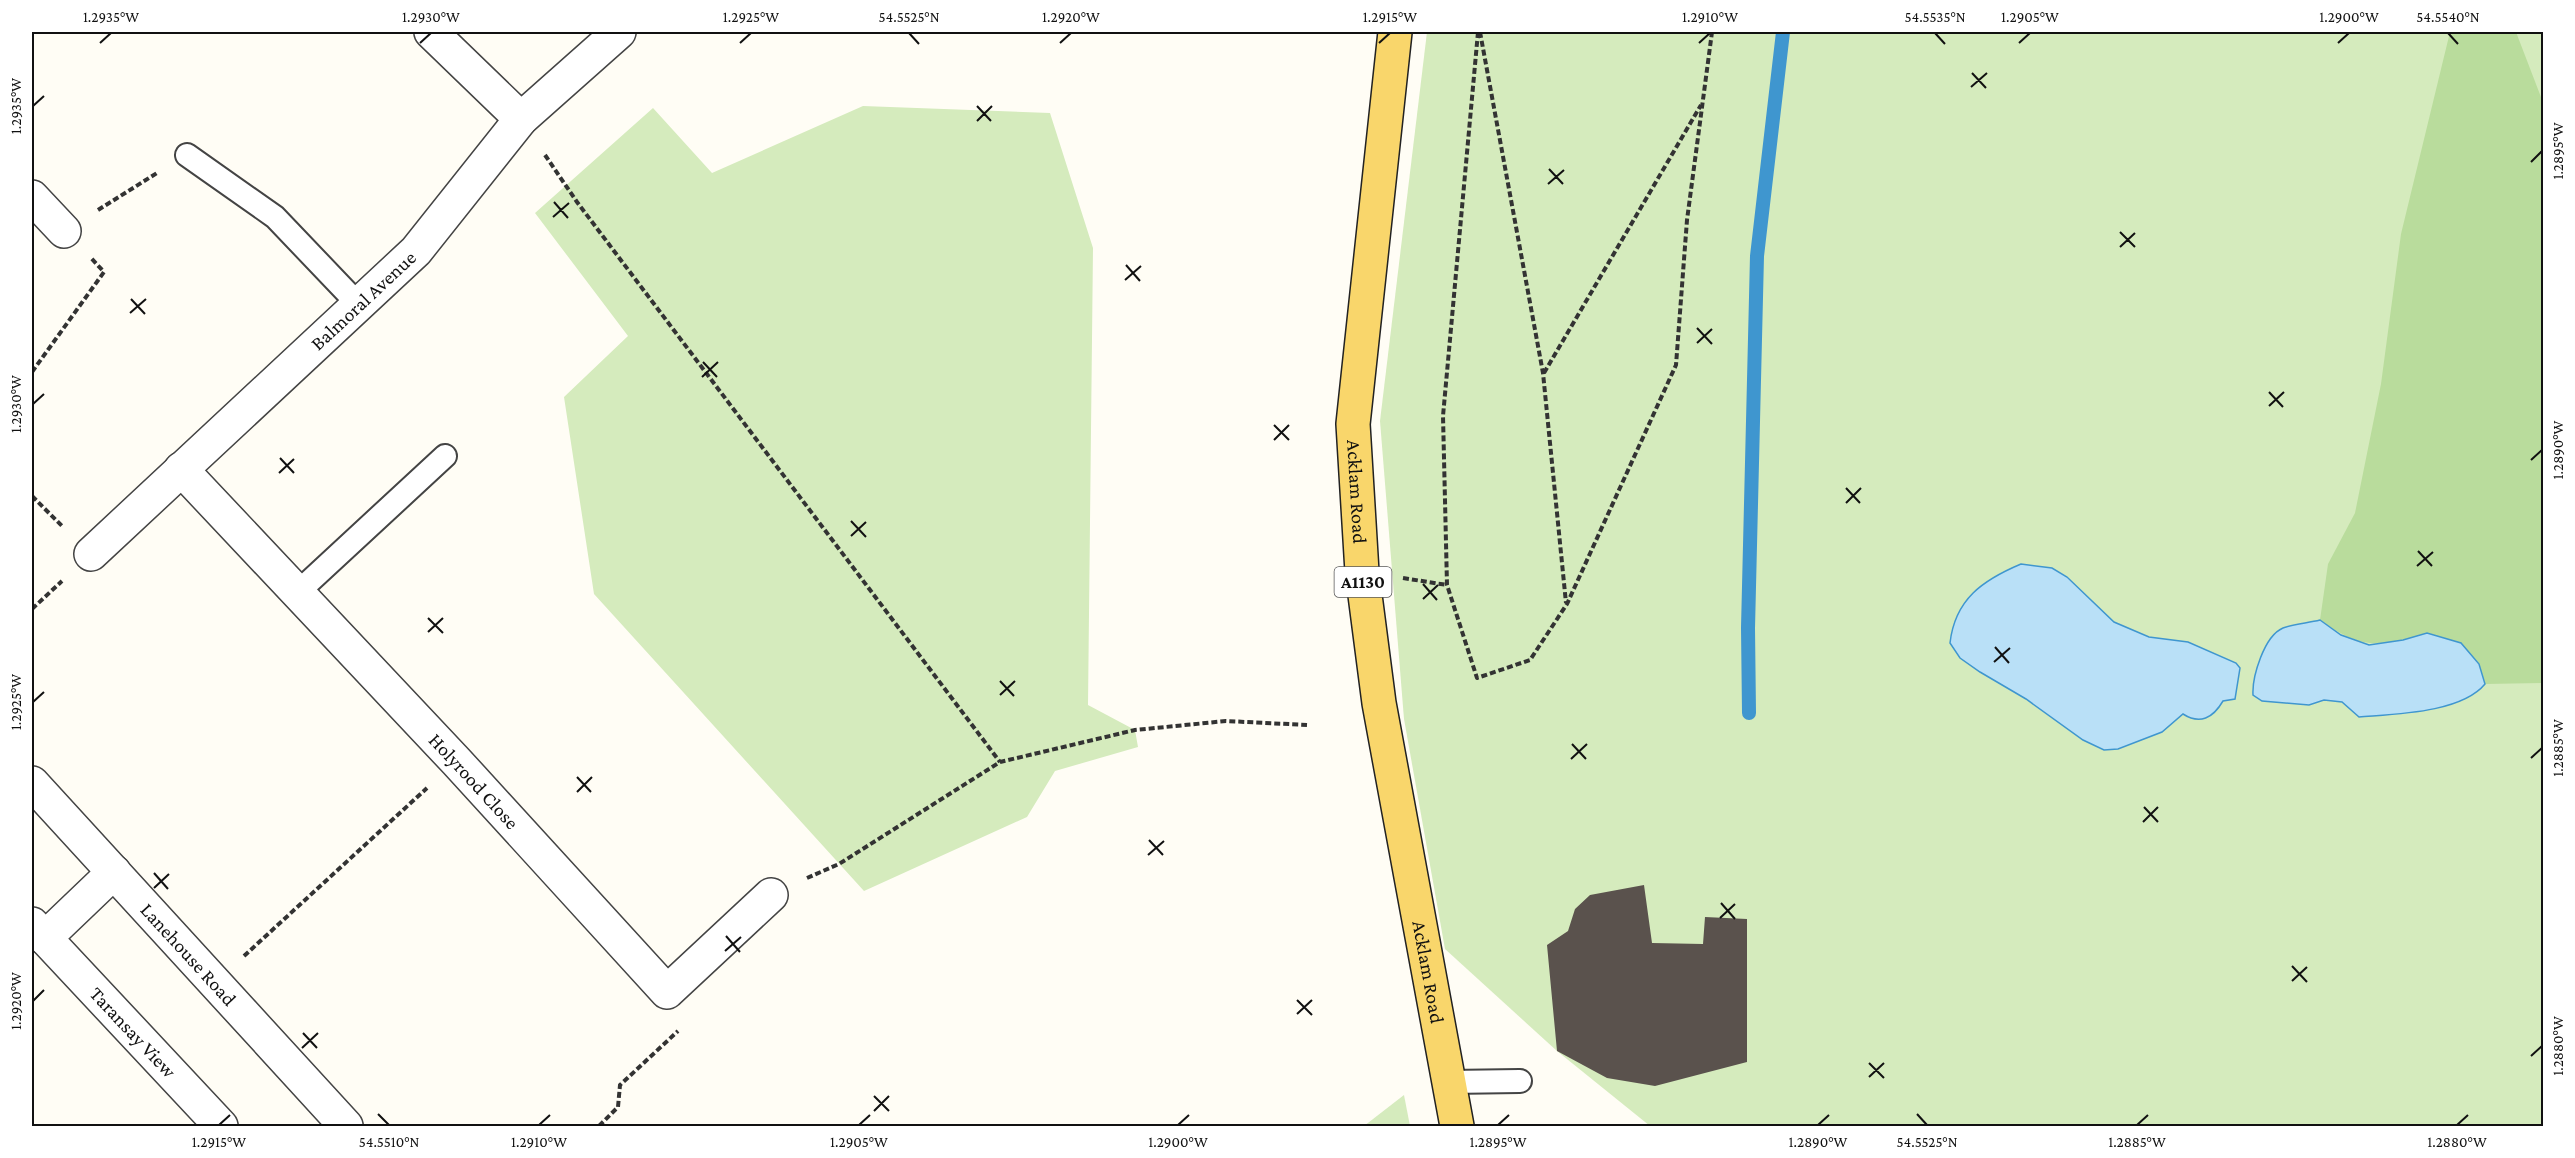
<svg xmlns="http://www.w3.org/2000/svg" width="2575" height="1158" font-family="'Crimson Pro',serif">
<style>
.green{fill:#d5ebbd}
.forest{fill:#b9dc9c}
.water{fill:#b9e0f7;stroke:#3f96cf;stroke-width:1.5}
.lines{fill:none;stroke-linecap:round;stroke-linejoin:round}
.stream{stroke:#3f96cf;stroke-width:14}
.building{fill:#5a524d}
.service-casing{stroke:#444;stroke-width:26}
.minor-casing{stroke:#444;stroke-width:36}
.tertiary-casing{stroke:#444;stroke-width:36}
.primary-casing{stroke:#222;stroke-width:36}
.path{stroke:#333;stroke-width:4;stroke-dasharray:6 3;stroke-linecap:butt}
.service{stroke:#fff;stroke-width:22}
.minor{stroke:#fff;stroke-width:33}
.tertiary{stroke:#fff;stroke-width:33}
.primary{stroke:#f9d66b;stroke-width:33}
.ticks{fill:none;stroke:#111;stroke-width:2}
.labels{text-anchor:middle;stroke-width:6;stroke-linejoin:round;paint-order:stroke}
.shield{fill:#fff;stroke:#585858;stroke-width:1.5}
.shield-label{font-size:18px;font-weight:bold;fill:#111}
.street-label{font-size:20px;fill:#111;stroke:#fff}
.neatline{fill:none;stroke:#111;stroke-width:2}
.ticks-label{font-size:15px;text-anchor:middle;fill:#111}
</style>
<rect width="100%" height="100%" fill="#fffdf5"/>
<g class="green">
<polygon points="1427,32 2543,32 2543,1126 1650,1126 1557,1051 1445,949 1404,719 1380,421"/>
<polygon points="863,106 1050,113 1093,248 1088,705 1135,730 1138,747 1055,771 1027,817 864,891 594,594 564,397 628,336 535,213 653,108 712,173"/>
<polygon points="1404,1095 1410,1126 1364,1126"/>
</g>
<path class="forest" d="M2450 32H2516L2544 105 2543 683 2485 684 2470 655 2427 633C2379 647 2362 650 2320 620L2328 564 2355 513 2381 384 2401 234Z"/>
<g class="water">
<path d="M2021 564 2052 568 2067 577 2114 622 2149 637 2188 642 2236 663 2240 668 2235 699 2223 701C2213 718 2200 725 2183 714L2162 732 2118 749 2104 750 2083 740 2026 699 1980 672 1960 658 1950 643C1955 599 1983 580 2021 564Z"/>
<path d="M2320 620 2341 635 2369 645 2403 640 2427 633 2461 643 2479 664 2485 684C2461 713 2395 714 2359 717L2342 702 2324 700 2309 705 2262 701 2253 695C2252 677 2264 636 2283 628 2294 624 2308 623 2320 620Z"/>
</g>
<g class="lines">
<polyline class="stream" points="1749,713 1748,628 1757,256 1783,32"/>
</g>
<polygon class="building" points="1644,885 1652,943 1703,944 1705,917 1747,919 1747,1062 1655,1086 1607,1078 1557,1051 1547,945 1568,931 1575,909 1590,895"/>
<g class="lines">
<g class="service-casing">
<g id="service">
<polyline points="187,155 275,217 358,304"/>
<polyline points="297,593 445,456"/>
<polyline points="1449,1082 1520,1081"/>
</g>
</g>
<g class="minor-casing">
<g id="minor">
<polyline points="431,32 521,119"/>
<polyline points="32,197 64,231"/>
<path id="s1" d="M181 469 456 761 667 992 771 895"/>
<path id="s2" d="M91 554 416 251 521 119 619 32"/>
<path id="s3" d="M32 924 221 1126"/>
<polyline points="45,938 114,872"/>
</g>
</g>
<g class="tertiary-casing">
<g id="tertiary">
<path id="s4" d="M32 783 346 1126"/>
</g>
</g>
<g class="primary-casing">
<g id="primary">
<path id="s5" d="M1395 32 1353 424 1362 572 1379 703 1457 1126"/>
</g>
</g>
<g class="path">
<polyline points="1478,32 1443,416 1447,585 1477,678 1530,660 1567,604 1676,365 1687,220 1712,32"/>
<polyline points="1480,32 1543,373 1566,603"/>
<polyline points="545,155 577,202 1000,762"/>
<polyline points="98,210 157,173"/>
<polyline points="32,372 104,272 91,258"/>
<polyline points="1544,373 1701,105"/>
<polyline points="32,496 62,526"/>
<polyline points="1403,578 1447,585"/>
<polyline points="32,609 62,581"/>
<polyline points="807,878 839,864 1000,762 1135,730 1226,721 1307,725"/>
<polyline points="244,956 427,788"/>
<polyline points="599,1126 618,1107 620,1085 678,1031"/>
</g>
<use href="#service" class="service"/>
<use href="#minor" class="minor"/>
<use href="#tertiary" class="tertiary"/>
<use href="#primary" class="primary"/>
</g>
<path class="ticks" d="M909 33 919 44M1935 33 1945 44M2448 33 2458 44M100 43 111 33M420 43 431 33M740 43 751 33M1060 43 1071 33M1379 43 1390 33M1699 43 1710 33M2019 43 2030 33M2338 43 2349 33M1972 73 1986 88M1971 87 1987 73M33 106 44 96M977 106 991 121M977 121 992 106M2531 162 2542 151M1549 169 1563 184M1548 184 1564 170M554 202 568 218M553 217 569 203M2120 232 2135 247M2120 247 2135 233M1126 265 1140 281M1125 280 1141 266M131 299 145 314M130 313 146 299M1697 328 1712 344M1697 343 1712 329M703 362 717 377M702 377 718 362M2269 392 2283 407M33 404 44 394M2269 406 2284 392M1274 425 1289 440M1274 440 1289 425M280 458 294 473M2531 460 2542 450M279 473 294 459M1846 488 1860 503M1846 503 1861 488M851 521 866 537M851 536 866 522M2418 551 2432 566M2417 566 2433 552M1423 584 1437 600M1423 599 1438 585M428 618 443 633M428 632 443 618M1995 647 2009 663M1994 662 2010 648M1000 681 1014 696M1000 695 1015 681M33 702 44 692M1572 744 1586 759M2531 758 2542 748M1571 759 1587 744M577 777 591 792M577 792 592 777M2144 807 2158 822M2143 822 2158 807M1149 840 1163 855M1148 855 1164 841M154 873 168 889M154 888 169 874M1721 903 1735 919M1720 918 1735 904M726 936 740 952M725 951 741 937M2292 966 2307 982M2292 981 2307 967M1297 1000 1312 1015M33 1001 44 990M1297 1014 1312 1000M303 1033 317 1048M302 1048 318 1033M2531 1056 2542 1046M1869 1063 1884 1078M1869 1077 1884 1063M874 1096 889 1111M874 1111 889 1096M378 1114 389 1125M1917 1114 1927 1125M219 1125 230 1115M539 1125 550 1115M859 1125 870 1115M1178 1125 1189 1115M1498 1125 1509 1115M1818 1125 1829 1115M2137 1125 2148 1115M2457 1125 2468 1115"/>
<g class="labels">
<rect class="shield" x="1334.5" y="567" width="57" height="30" rx="4.5"/>
<g class="shield-label">
<text x="1363" y="588">A1130</text>
</g>
<g class="street-label">
<text dy="7" stroke="none"><textPath href="#s2" startOffset="372">Balmoral Avenue</textPath></text>
<text dy="7" stroke="none"><textPath href="#s5" startOffset="462">Acklam Road</textPath></text>
<text dy="7" stroke="none"><textPath href="#s1" startOffset="428">Holyrood Close</textPath></text>
<text dy="7" stroke="none"><textPath href="#s4" startOffset="232">Lanehouse Road</textPath></text>
<text dy="7" stroke="none"><textPath href="#s5" startOffset="948">Acklam Road</textPath></text>
<text dy="7" stroke="none"><textPath href="#s3" startOffset="148">Taransay View</textPath></text>
</g>
</g>
<rect width="2575" height="1158" fill="none" stroke="#ffffff" stroke-width="66"/>
<rect x="33" y="33" width="2509" height="1092" class="neatline"/>
<g class="ticks-label">
<text x="111" y="22">1.2935°W</text>
<text x="431" y="22">1.2930°W</text>
<text x="751" y="22">1.2925°W</text>
<text x="909" y="22">54.5525°N</text>
<text x="1071" y="22">1.2920°W</text>
<text x="1390" y="22">1.2915°W</text>
<text x="1710" y="22">1.2910°W</text>
<text x="1935" y="22">54.5535°N</text>
<text x="2030" y="22">1.2905°W</text>
<text x="2349" y="22">1.2900°W</text>
<text x="2448" y="22">54.5540°N</text>
<text transform="translate(16 106) rotate(-90)" y="5">1.2935°W</text>
<text transform="translate(2558 151) rotate(-90)" y="5">1.2895°W</text>
<text transform="translate(16 404) rotate(-90)" y="5">1.2930°W</text>
<text transform="translate(2558 450) rotate(-90)" y="5">1.2890°W</text>
<text transform="translate(16 702) rotate(-90)" y="5">1.2925°W</text>
<text transform="translate(2558 748) rotate(-90)" y="5">1.2885°W</text>
<text transform="translate(16 1001) rotate(-90)" y="5">1.2920°W</text>
<text transform="translate(2558 1046) rotate(-90)" y="5">1.2880°W</text>
<text x="219" y="1147">1.2915°W</text>
<text x="389" y="1147">54.5510°N</text>
<text x="539" y="1147">1.2910°W</text>
<text x="859" y="1147">1.2905°W</text>
<text x="1178" y="1147">1.2900°W</text>
<text x="1498" y="1147">1.2895°W</text>
<text x="1818" y="1147">1.2890°W</text>
<text x="1927" y="1147">54.5525°N</text>
<text x="2137" y="1147">1.2885°W</text>
<text x="2457" y="1147">1.2880°W</text>
</g>
</svg>
